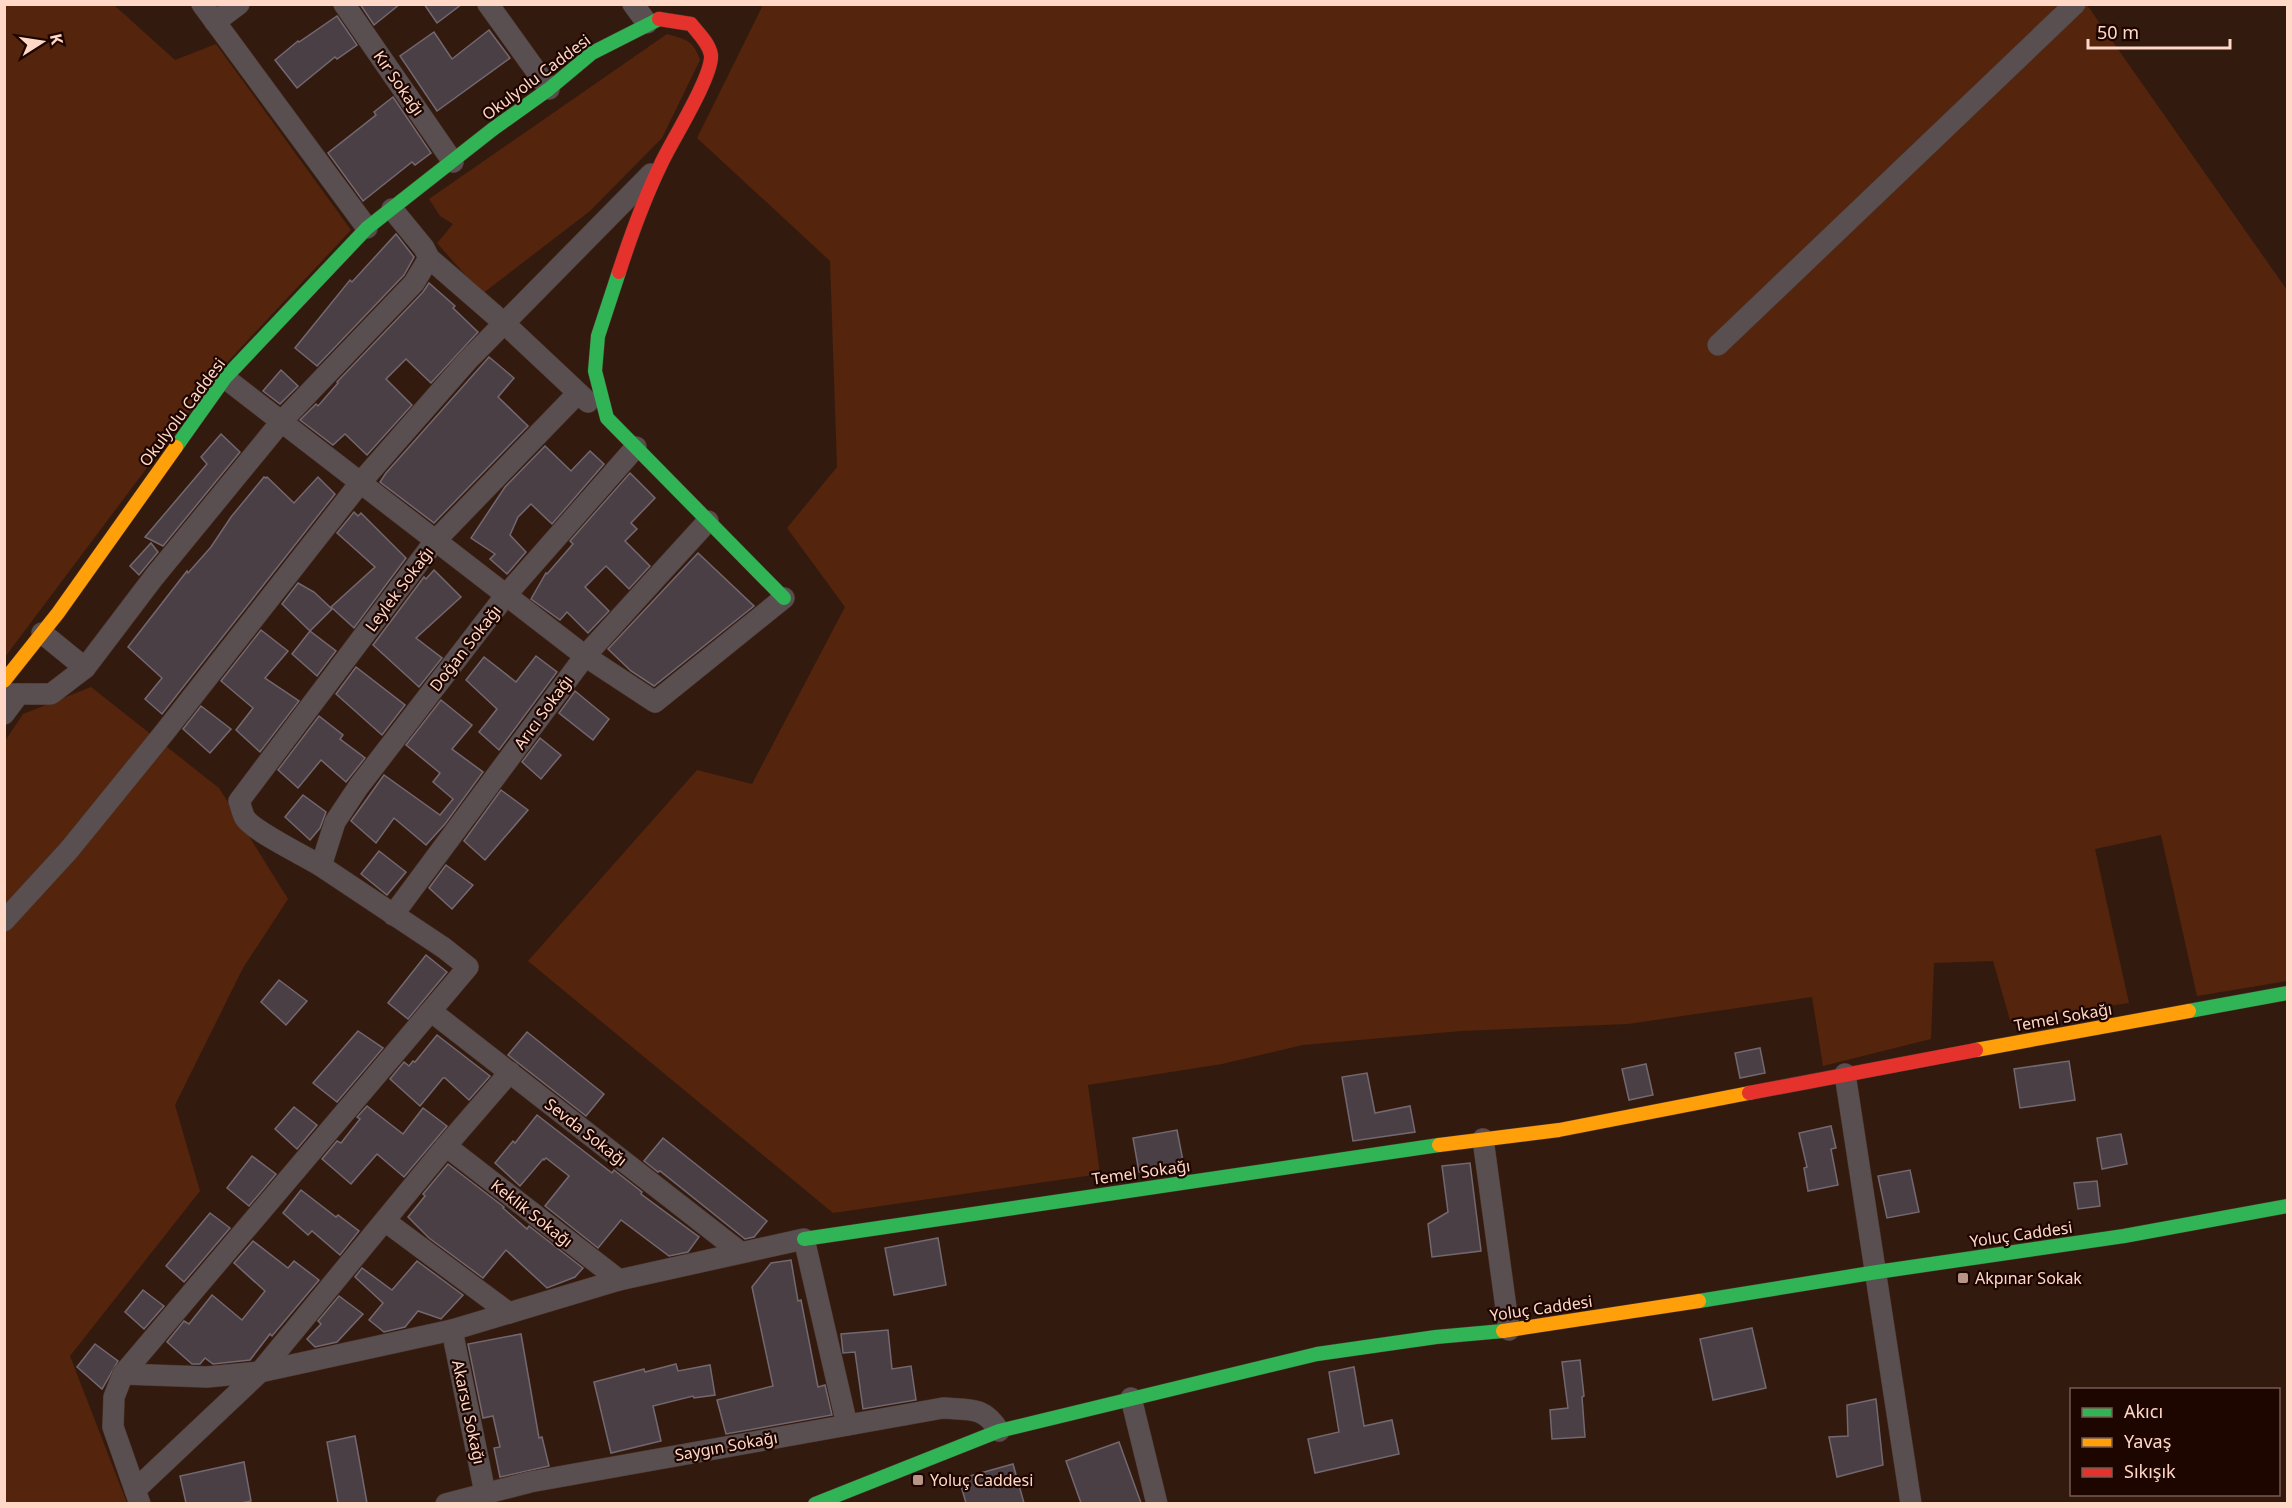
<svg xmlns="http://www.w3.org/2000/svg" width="2292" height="1508" font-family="'Noto Sans',sans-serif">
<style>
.green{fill:#54240c}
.building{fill:#4b3f46;stroke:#736870;stroke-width:1.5}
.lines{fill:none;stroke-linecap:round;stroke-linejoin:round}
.street-casing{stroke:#4d352b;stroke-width:22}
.fast-casing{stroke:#4d352b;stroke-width:15}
.slow-casing{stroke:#4d352b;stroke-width:15}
.jam-casing{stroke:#4d352b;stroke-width:15}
.street{stroke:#594e50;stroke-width:21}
.fast{stroke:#30b455;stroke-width:14}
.slow{stroke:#ff9f0a;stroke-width:14}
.jam{stroke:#e5322d;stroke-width:14}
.poi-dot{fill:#b89687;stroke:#1e0600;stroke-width:2}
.labels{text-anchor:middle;stroke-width:4.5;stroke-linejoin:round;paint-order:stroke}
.street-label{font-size:16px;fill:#ffd8c7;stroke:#1e0600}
.poi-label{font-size:16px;fill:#ffd8c7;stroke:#1e0600;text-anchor:start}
</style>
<rect width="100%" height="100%" fill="#331a0f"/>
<g class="green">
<polygon points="5,5 114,5 175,60 216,44 351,230 221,369 5,657"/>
<polygon points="763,5 2087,5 2287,290 2287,981 2197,996 2161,835 2095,849 2129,1003 2010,1020 1993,961 1934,963 1931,1039 1823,1066 1812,997 1628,1024 1461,1031 1303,1045 1222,1064 1088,1085 1100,1174 833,1213 528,961 697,770 752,784 845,607 787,528 837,467 830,261 697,138"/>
<path d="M667 34C687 40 693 40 700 60L662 138 590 211 482 294 437 243 453 224 440 216 429 199Z"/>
<polygon points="91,687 219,788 288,899 243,968 175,1105 200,1191 70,1356 127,1503 5,1504 5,741 23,714"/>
</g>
<g class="building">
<polygon points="360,4 400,4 374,25"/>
<polygon points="424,4 462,4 437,23"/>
<polygon points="337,16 357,45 337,59 335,57 297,88 275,60 298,41 299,42"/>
<polygon points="489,30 510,58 437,111 400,56 434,32 452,59"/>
<polygon points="393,97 431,153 415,165 412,162 363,201 328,153 376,115 374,112"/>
<polygon points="396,234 414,257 404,275 317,366 295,348 350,280 352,282"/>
<polygon points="429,283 455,306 453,308 478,332 431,383 406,359 386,379 412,405 367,455 345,434 333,445 300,420 316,404 318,406 338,383 337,382 423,292"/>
<polygon points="489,357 514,378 498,397 528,426 434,523 380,482 386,473"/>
<polygon points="281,370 298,386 280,404 263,391"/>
<polygon points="221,434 240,452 163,546 145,537 207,464 201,457"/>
<polygon points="545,446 571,471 590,451 604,464 552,524 531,504 518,517 510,535 526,552 507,574 490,559 495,554 471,538 505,487"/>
<polygon points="630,473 655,498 631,523 637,529 625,541 650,566 629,589 606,566 585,587 609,611 588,633 567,612 560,620 531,599 546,573 547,574 573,544 570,541"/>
<polygon points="264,477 266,478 267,477 294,503 318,477 335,494 162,714 145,699 162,678 128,647 187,571 188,573 211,547 231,517"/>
<polygon points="354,512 358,516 361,513 406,558 354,628 331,607 375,567 337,533"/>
<polygon points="151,543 158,552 139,575 130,566"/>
<polygon points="698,553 754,606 654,686 631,671 608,649"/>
<polygon points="434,570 461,597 416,638 442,658 419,687 373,645 424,577 426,579"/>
<polygon points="298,583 314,592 332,609 310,631 282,604"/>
<polygon points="261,630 288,651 265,678 299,701 260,752 236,730 253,708 221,681"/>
<polygon points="310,631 336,651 317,676 292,654"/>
<polygon points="536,656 557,672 499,750 479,732 497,709 466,680 484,657 516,682"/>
<polygon points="356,667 405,705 382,735 336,694"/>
<polygon points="575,691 609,719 593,740 559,713"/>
<polygon points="441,700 472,725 452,749 483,772 445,824 426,845 394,818 376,843 351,821 384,775 440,815 453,799 433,782 440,773 406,745"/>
<polygon points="201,706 231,729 210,753 183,729"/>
<polygon points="319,716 343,735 340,739 365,758 346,782 321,760 298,788 278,770"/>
<polygon points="540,738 561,755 541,779 522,762"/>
<polygon points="501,790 528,810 485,860 464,841"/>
<polygon points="303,795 326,812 320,828 310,840 285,817"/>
<polygon points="379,851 406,872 387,895 361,874"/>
<polygon points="446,865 473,885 452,909 429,888"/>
<polygon points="426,955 447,972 408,1019 388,1003"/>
<polygon points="279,980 307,1001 286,1025 261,1002"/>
<polygon points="358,1031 383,1048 337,1102 313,1083"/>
<polygon points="527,1032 604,1094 586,1116 508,1055"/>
<polygon points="437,1035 490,1076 469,1100 445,1078 443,1078 420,1106 390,1079 404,1062 409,1066 413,1061 415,1062"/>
<polygon points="1760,1048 1765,1073 1740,1078 1735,1053"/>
<polygon points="2069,1061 2075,1100 2020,1108 2014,1069"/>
<polygon points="1646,1064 1653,1095 1629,1100 1622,1069"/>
<polygon points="1367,1073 1375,1113 1410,1106 1415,1132 1353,1141 1342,1077"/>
<polygon points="367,1106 403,1134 423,1108 447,1126 404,1177 377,1154 351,1184 322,1159 337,1141 341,1143 360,1119 357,1117"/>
<polygon points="294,1107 317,1125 297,1149 275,1129"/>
<polygon points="537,1115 612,1173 614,1170 642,1192 641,1194 699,1237 688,1252 669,1256 621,1220 598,1248 545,1206 569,1176 546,1158 544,1160 543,1159 520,1186 495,1163 513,1141 515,1143"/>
<polygon points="1831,1126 1836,1148 1831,1149 1838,1185 1808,1191 1804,1168 1807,1167 1799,1133"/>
<polygon points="1177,1130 1184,1166 1139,1172 1133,1138"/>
<polygon points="2121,1134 2127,1164 2102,1169 2097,1138"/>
<polygon points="663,1138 767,1221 754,1237 745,1239 660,1171 658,1172 644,1161"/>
<polygon points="252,1156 276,1174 249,1206 227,1188"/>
<polygon points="1470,1163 1481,1251 1432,1257 1428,1224 1448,1212 1442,1166"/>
<polygon points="448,1164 504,1207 503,1208 527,1229 529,1226 583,1268 575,1277 547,1288 506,1250 483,1278 429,1238 408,1217 425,1196 423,1194"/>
<polygon points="1910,1170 1919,1212 1887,1218 1878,1176"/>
<polygon points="2097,1181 2100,1206 2078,1209 2074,1183"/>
<polygon points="301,1190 336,1217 338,1215 359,1231 340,1255 312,1231 308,1235 283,1213"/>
<polygon points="210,1213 230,1228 184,1282 166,1266"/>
<polygon points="938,1238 946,1285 894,1295 885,1248"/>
<polygon points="253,1241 288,1268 294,1261 319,1280 272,1336 270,1334 250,1360 213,1364 205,1358 200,1364 192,1364 167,1342 184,1321 189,1324 212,1295 242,1320 265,1291 234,1263"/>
<polygon points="791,1260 798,1301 801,1300 818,1387 825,1385 832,1415 726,1434 717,1400 773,1386 752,1287 771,1263"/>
<polygon points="417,1261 463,1295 441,1319 418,1311 405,1327 384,1332 369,1320 383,1303 355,1277 362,1268 392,1290"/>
<polygon points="143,1290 164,1306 144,1329 125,1312"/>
<polygon points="339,1296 363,1314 337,1342 315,1347 307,1339 321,1324 318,1321"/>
<polygon points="1752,1328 1766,1388 1713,1400 1700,1339"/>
<polygon points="888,1330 892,1369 911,1366 916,1400 863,1409 855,1352 843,1353 841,1334"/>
<polygon points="521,1334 539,1438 542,1437 549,1466 500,1477 494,1448 500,1447 493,1416 483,1418 468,1344"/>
<polygon points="95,1344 118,1361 102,1389 77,1367"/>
<polygon points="1580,1360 1584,1396 1582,1397 1585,1437 1552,1439 1550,1410 1568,1408 1562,1362"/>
<polygon points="676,1364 678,1371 710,1365 715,1395 694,1398 693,1396 653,1406 661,1441 611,1453 594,1382 644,1369 645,1372"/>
<polygon points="1354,1367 1364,1426 1392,1420 1399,1454 1315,1473 1308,1439 1339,1432 1329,1372"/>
<polygon points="1876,1399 1883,1465 1837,1477 1829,1437 1848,1436 1847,1405"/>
<polygon points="355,1436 367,1503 338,1503 327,1442"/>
<polygon points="1119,1442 1141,1503 1081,1503 1066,1461"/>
<polygon points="244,1462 251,1501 241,1503 186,1503 180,1476"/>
<polygon points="1013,1464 1024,1503 966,1503 959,1479"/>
</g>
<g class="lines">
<g class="street-casing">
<g id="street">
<polyline points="202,4 367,228"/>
<polyline points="344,4 453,162"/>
<polyline points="488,4 549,89"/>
<polyline points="633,4 647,23"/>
<polyline points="215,22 239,4"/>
<polyline points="429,258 505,324 588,402"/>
<polyline points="1718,345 2075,4"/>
<polyline points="225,378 585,656 655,702 784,598"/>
<polyline points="42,633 85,668"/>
<polyline points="4,694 51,694 85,668 154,577 281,422 414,283 429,258 424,248 392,209"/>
<polyline points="4,714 19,694"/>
<polyline points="321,866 335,822 359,786 506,595 636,447"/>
<polyline points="393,915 585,656 708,521"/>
<polyline points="4,921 69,850 164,733 360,483 467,361 651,174"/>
<polyline points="432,1012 740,1252"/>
<polyline points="1845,1074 1911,1504"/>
<polyline points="1483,1139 1509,1330"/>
<polyline points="446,1146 619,1280"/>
<polyline points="385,1221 509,1313"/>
<polyline points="452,1330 485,1493"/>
<polyline points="123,1374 207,1377 260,1372 452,1330 619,1280 804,1239 847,1425"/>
<polyline points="1131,1398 1157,1504"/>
<polyline points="135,1490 260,1372 446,1146 510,1072"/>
<path d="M140 1504 113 1427 114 1397 123 1374 468 967 444 948 321 866C305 856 253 831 245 818 242 813 241 806 239 801L435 541 578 393"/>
<path d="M446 1504 530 1482 943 1408C970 1410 984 1406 999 1431"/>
</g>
</g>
<g class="fast-casing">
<g id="fast">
<polyline points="619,272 598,336 595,371 607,418 784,598"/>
<polyline points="176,447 225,378 367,228 493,129 549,89 592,53 659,19"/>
<polyline points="2189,1011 2288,993"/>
<polyline points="804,1239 1439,1145"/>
<polyline points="1699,1301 1877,1272 2124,1236 2288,1206"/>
<polyline points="815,1504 999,1431 1317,1354 1436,1337 1503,1331"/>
</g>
</g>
<g class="slow-casing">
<g id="slow">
<polyline points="4,681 58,613 176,447"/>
<polyline points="1976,1050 2189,1011"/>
<polyline points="1439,1145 1559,1130 1749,1093"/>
<polyline points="1503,1331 1699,1301"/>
</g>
</g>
<g class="jam-casing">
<g id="jam">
<path d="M619 272C631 235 644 199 661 164 671 142 713 76 711 55 709 43 698 33 691 24L659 19"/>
<polyline points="1749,1093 1976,1050"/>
</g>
</g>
<use href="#street" class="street"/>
<use href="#fast" class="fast"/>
<use href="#slow" class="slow"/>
<use href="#jam" class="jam"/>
</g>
<g class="poi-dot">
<rect x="1957" y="1272" width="12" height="12" rx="3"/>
<rect x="912" y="1474" width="12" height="12" rx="3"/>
</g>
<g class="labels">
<g class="street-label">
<text transform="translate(536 77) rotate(-37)" y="6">Okulyolu Caddesi</text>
<text transform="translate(399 83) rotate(55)" y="6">Kır Sokağı</text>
<text transform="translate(182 412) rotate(-53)" y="6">Okulyolu Caddesi</text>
<text transform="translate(399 589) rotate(-53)" y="6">Leylek Sokağı</text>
<text transform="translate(465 648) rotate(-52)" y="6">Doğan Sokağı</text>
<text transform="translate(543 712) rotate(-54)" y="6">Arıcı Sokağı</text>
<text transform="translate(2063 1017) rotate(-10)" y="6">Temel Sokağı</text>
<text transform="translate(586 1132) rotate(38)" y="6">Sevda Sokağı</text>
<text transform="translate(1141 1172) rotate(-8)" y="6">Temel Sokağı</text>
<text transform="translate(532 1213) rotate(38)" y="6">Keklik Sokağı</text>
<text transform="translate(2021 1234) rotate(-8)" y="6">Yoluç Caddesi</text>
<text transform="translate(1541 1308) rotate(-8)" y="6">Yoluç Caddesi</text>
<text transform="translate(469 1412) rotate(78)" y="6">Akarsu Sokağı</text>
<text transform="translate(726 1446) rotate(-10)" y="6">Saygın Sokağı</text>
</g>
<g class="poi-label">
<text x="1975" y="1284">Akpınar Sokak</text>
<text x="930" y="1486">Yoluç Caddesi</text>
</g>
</g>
<rect width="2292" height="1508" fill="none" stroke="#ffd8c7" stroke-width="12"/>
<rect x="2070" y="1388" width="210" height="108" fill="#1e0600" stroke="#785a50" stroke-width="1.5"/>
<rect x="2082" y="1408" width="30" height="9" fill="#30b455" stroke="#785a50" stroke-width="1.5"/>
<text x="2124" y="1418" font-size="18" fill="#ffd8c7">Akıcı</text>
<rect x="2082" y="1438" width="30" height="9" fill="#ff9f0a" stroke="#785a50" stroke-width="1.5"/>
<text x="2124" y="1448" font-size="18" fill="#ffd8c7">Yavaş</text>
<rect x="2082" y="1468" width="30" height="9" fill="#e5322d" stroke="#785a50" stroke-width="1.5"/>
<text x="2124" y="1478" font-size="18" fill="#ffd8c7">Sıkışık</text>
<g transform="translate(42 42) rotate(78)" stroke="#1e0600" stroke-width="4.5" paint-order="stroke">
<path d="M0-4.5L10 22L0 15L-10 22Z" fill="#ffd8c7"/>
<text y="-9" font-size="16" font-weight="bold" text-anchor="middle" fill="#ffd8c7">K</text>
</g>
<path d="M2088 39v9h142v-9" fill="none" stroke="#ffd8c7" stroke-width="3"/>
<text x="2097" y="39" font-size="18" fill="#ffd8c7" stroke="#1e0600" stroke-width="4.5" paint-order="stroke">50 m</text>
</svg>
